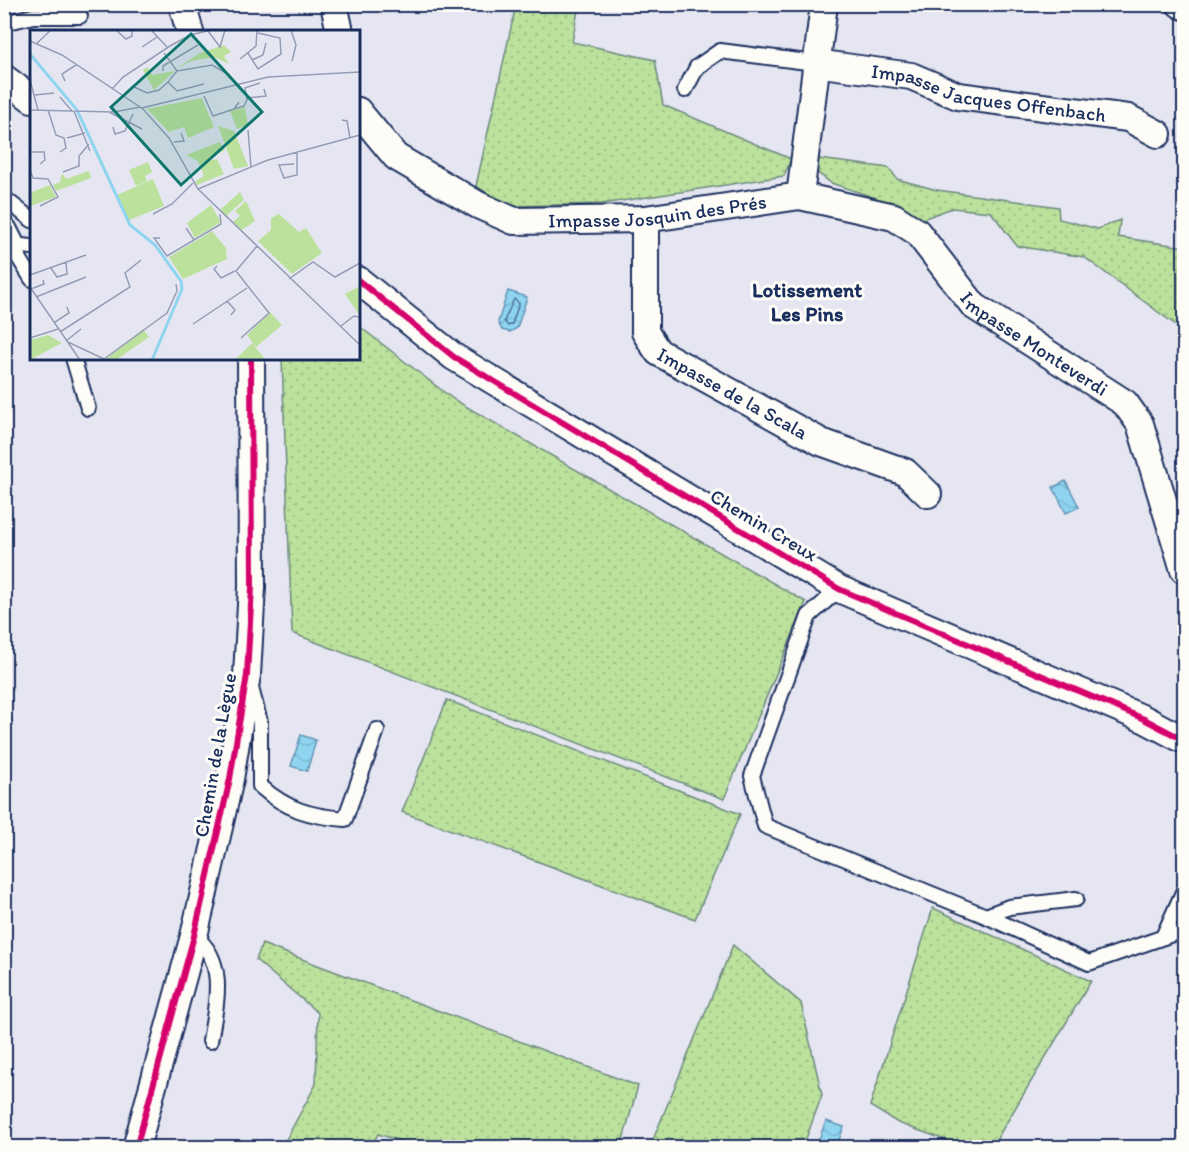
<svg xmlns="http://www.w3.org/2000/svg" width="1189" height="1152" font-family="Itim,sans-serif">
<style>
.grass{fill:url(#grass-dots);stroke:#6c887d;stroke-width:1.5}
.water{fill:url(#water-waves);stroke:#6193b6;stroke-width:1.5}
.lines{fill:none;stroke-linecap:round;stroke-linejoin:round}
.shore{stroke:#497198;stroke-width:1.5}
.lane-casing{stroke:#1b2f5e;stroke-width:18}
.street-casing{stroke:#1b2f5e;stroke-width:30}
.lane{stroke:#fdfcf7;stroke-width:14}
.street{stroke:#fdfcf7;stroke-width:26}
.cycleway-casing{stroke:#fdfcf7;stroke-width:10}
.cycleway{stroke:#d6006c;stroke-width:6}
.labels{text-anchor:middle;stroke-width:6;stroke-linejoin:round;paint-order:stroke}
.street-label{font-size:20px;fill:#1b2f5e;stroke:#fdfcf7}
.neighbourhood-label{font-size:21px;font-weight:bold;fill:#1b2f5e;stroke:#fdfcf7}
.inset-river{fill:none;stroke:#8fd5f0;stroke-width:3}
.inset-road{fill:none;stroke:#949db6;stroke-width:1.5}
.view{fill:#0f766e;fill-opacity:0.15;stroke:#0f766e;stroke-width:3}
.inset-edge{fill:none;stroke:#1b2f5e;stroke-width:3}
</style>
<defs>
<pattern id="grass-dots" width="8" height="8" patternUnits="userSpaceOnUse" patternTransform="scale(1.5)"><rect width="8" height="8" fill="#bce19c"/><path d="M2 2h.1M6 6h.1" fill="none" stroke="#a1c189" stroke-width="1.8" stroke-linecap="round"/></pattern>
<pattern id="water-waves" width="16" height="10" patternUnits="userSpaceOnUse" patternTransform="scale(1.5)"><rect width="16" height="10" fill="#8fd5f0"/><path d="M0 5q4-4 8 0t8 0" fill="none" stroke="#7bb7d0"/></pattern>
</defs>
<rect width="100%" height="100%" fill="#e5e6f1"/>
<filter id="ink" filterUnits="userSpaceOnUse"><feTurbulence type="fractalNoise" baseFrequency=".0167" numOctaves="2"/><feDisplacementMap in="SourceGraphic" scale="12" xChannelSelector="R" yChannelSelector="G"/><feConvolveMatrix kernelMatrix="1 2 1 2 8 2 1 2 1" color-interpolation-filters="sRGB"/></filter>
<g filter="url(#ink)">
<g class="grass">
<polygon points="516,5 579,5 572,42 655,60 663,105 791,159 784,176 602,204 508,206 476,186"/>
<polygon points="819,159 889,168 897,179 937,190 1058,207 1059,219 1098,229 1120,220 1118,237 1184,247 1184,331 1084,257 1017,246 991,212 952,208 920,220 897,205 831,183 814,170"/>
<polygon points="359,326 453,399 806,602 724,799 292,633 282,359 358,358"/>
<polygon points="447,700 740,814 695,919 402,812"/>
<polygon points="933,908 1091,981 992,1147 965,1147 898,1123 870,1106"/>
<polygon points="262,944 638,1086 621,1147 518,1148 511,1144 506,1148 420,1147 378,1134 371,1147 282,1147 316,1084 318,1013 256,960"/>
<polygon points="733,945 801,1003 822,1095 803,1147 650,1147"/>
</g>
<g class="water">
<polygon points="508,291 527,297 517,328 510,332 502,330 498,322"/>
<polygon points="1066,481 1079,507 1066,513 1053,487"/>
<polygon points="301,735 316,740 307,771 291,766"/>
<polygon points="826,1121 844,1127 836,1147 816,1147"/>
</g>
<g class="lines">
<polygon class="shore" points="514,299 519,303 512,324 508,326 504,321"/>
<g class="lane-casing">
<g id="lane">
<polyline points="4,23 33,16 80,16"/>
<polyline points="685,90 697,67 720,51 815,63"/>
<polyline points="4,198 32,220"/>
<polyline points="11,245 32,279"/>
<polyline points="6,248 11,245 32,247"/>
<polyline points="73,358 88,408"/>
<polyline points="839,589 809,616 752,776 765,826 986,916 1009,907 1076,899"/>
<path d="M251 688 260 722V786C287 810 310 816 345 819L377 730"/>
<polyline points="986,916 1089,963 1184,930"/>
<path d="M194 936C228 961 216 1005 210 1041"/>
<polyline points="1163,937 1184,890"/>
</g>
</g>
<g class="street-casing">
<g id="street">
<polyline points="182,4 190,32"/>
<polyline points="334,4 340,32"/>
<polyline points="1180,4 1184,6"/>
<path id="s1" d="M815 63 911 76 958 96 1128 118 1158 134"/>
<polyline points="4,78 32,99"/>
<path id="s2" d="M358 111 396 157 478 205 514 221 645 219 800 196 824 4"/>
<path id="s3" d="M800 196 894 217 917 232 974 306 1125 403 1140 424 1184 570"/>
<path id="s4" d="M645 219V332L658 352 821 442 905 472 928 494"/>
<polyline points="4,231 11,245"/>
<polyline points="358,280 454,357 839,589 1144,719 1184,740"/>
<polyline points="136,1148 194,936 230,779 247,675 252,587 251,358"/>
</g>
</g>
<use href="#lane" class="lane"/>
<use href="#street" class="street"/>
<g class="cycleway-casing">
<g id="cycleway">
<polyline points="358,280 454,357 839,589 1144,719 1184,740"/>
<polyline points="136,1148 194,936 230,779 247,675 252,587 251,358"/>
</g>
</g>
<use href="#cycleway" class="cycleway"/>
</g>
</g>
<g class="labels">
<g class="street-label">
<text dy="7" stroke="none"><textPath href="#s1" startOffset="177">Impasse Jacques Offenbach</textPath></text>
<text dy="7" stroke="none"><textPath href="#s2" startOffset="338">Impasse Josquin des Prés</textPath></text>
<text dy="7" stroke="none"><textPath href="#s3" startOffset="288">Impasse Monteverdi</textPath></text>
<text dy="7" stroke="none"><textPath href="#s4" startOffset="222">Impasse de la Scala</textPath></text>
<text transform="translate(764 525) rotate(31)" y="7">Chemin Creux</text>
<text transform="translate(215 755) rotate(-80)" y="7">Chemin de la Lègue</text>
</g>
<g class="neighbourhood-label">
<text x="807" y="297">Lotissement<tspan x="807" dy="24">Les Pins</tspan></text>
</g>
</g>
<g transform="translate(30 30)">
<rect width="330" height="330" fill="#e5e6f1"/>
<path d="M194 15 201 22 194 26 199 34 184 27 161 31 146 39 170 23ZM118 37 122 45 145 41 124 60 113 40ZM172 68 184 97 158 108 154 97 139 102 117 79ZM215 77 218 95 207 99 200 81ZM188 96 204 101 218 136 204 139ZM190 112 195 120 176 131 187 129 194 144 167 155 164 152 174 146 168 131 156 125ZM118 132 122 142 115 146 117 151 106 156 99 140ZM59 141 61 148 26 161 23 155 30 152 32 143 36 149ZM20 155 26 167 0 176 2 162ZM210 162 214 170 196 186 190 180ZM216 171 225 191 212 200 203 192 210 186 205 181ZM249 184 269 202 276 198 292 223 262 244 228 211 241 200V188ZM182 201 196 218 197 229 153 249 139 227ZM240 282 252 295 226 317 217 305ZM113 299 119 307 86 330 76 329ZM18 305 32 313 0 330V310ZM222 313 236 330H205Z" fill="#bce19c"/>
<path d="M123 149 134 176 99 190 87 165ZM181 175 191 192 165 208 157 193ZM330 256V286L315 264Z" fill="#bce19c"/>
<path class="inset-river" d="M0 24 47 80 100 195 125 215 151 251 152 259 122 330"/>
<path class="inset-road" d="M86 0 96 9 102 6V0M121 0 138 18M261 0 266 15 262 31M178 1 190 17 195 0M0 11 32 25 113 79 139 108 168 159 330 315M6 14 21 0M112 17 127 7M218 23 228 39 251 24 250 8 228 3M210 29 226 16 227 1M222 30 233 25 236 13M133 41V36L168 15M147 41 182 35 196 43M0 50 8 80M35 51 32 44 46 35M138 52 147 61 174 54M102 56 117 63 129 60 138 52 147 41 134 23M82 59 93 47 140 16 160 5 182 0M5 65 24 63M174 66 183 86 204 79 209 72M30 67 42 81M217 69 215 58 230 53M112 78 238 47 330 42M204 79 214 76 218 68 236 66 234 59M0 80 84 82 110 77M18 80 26 105 34 108 36 118 30 122M44 81 60 121M79 82 112 99M312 90 317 91 320 108M83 97 85 104 95 101 103 84M218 100 221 137M37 108 55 103M144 112 154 111 151 103M0 122H14L15 130 10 134M264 134 249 135 254 148 267 145V122M0 140 3 148 18 149 28 167 10 176M33 142 49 136V126L59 114M168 159 238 130 330 105M123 184 142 174 163 153M156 198 164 210 191 194 190 184M130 208H124L137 226 164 210M187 236 184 239 191 248 205 241M21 238 27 247 37 244 36 232M0 245 56 225M259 249 283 232 305 247 330 233M0 257 50 330M1 259 14 254 13 250M6 267 56 247M197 271 205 280 201 285M25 292 39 283 37 277M163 294 217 258M311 296 324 286 329 287M30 302 100 257 95 243 111 230M0 308 28 299M211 308 239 283 206 241 227 216M36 311 51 299M38 312 74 329M74 329 137 283 147 261 146 254"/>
<path class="view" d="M161 4 232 82 151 155 81 77Z"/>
<rect width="330" height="330" class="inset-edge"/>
</g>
<rect width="1189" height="1152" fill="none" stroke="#fdfcf7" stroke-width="24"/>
<rect x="12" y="12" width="1165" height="1128" fill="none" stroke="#1b2f5e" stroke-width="2" filter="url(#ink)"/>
</svg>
